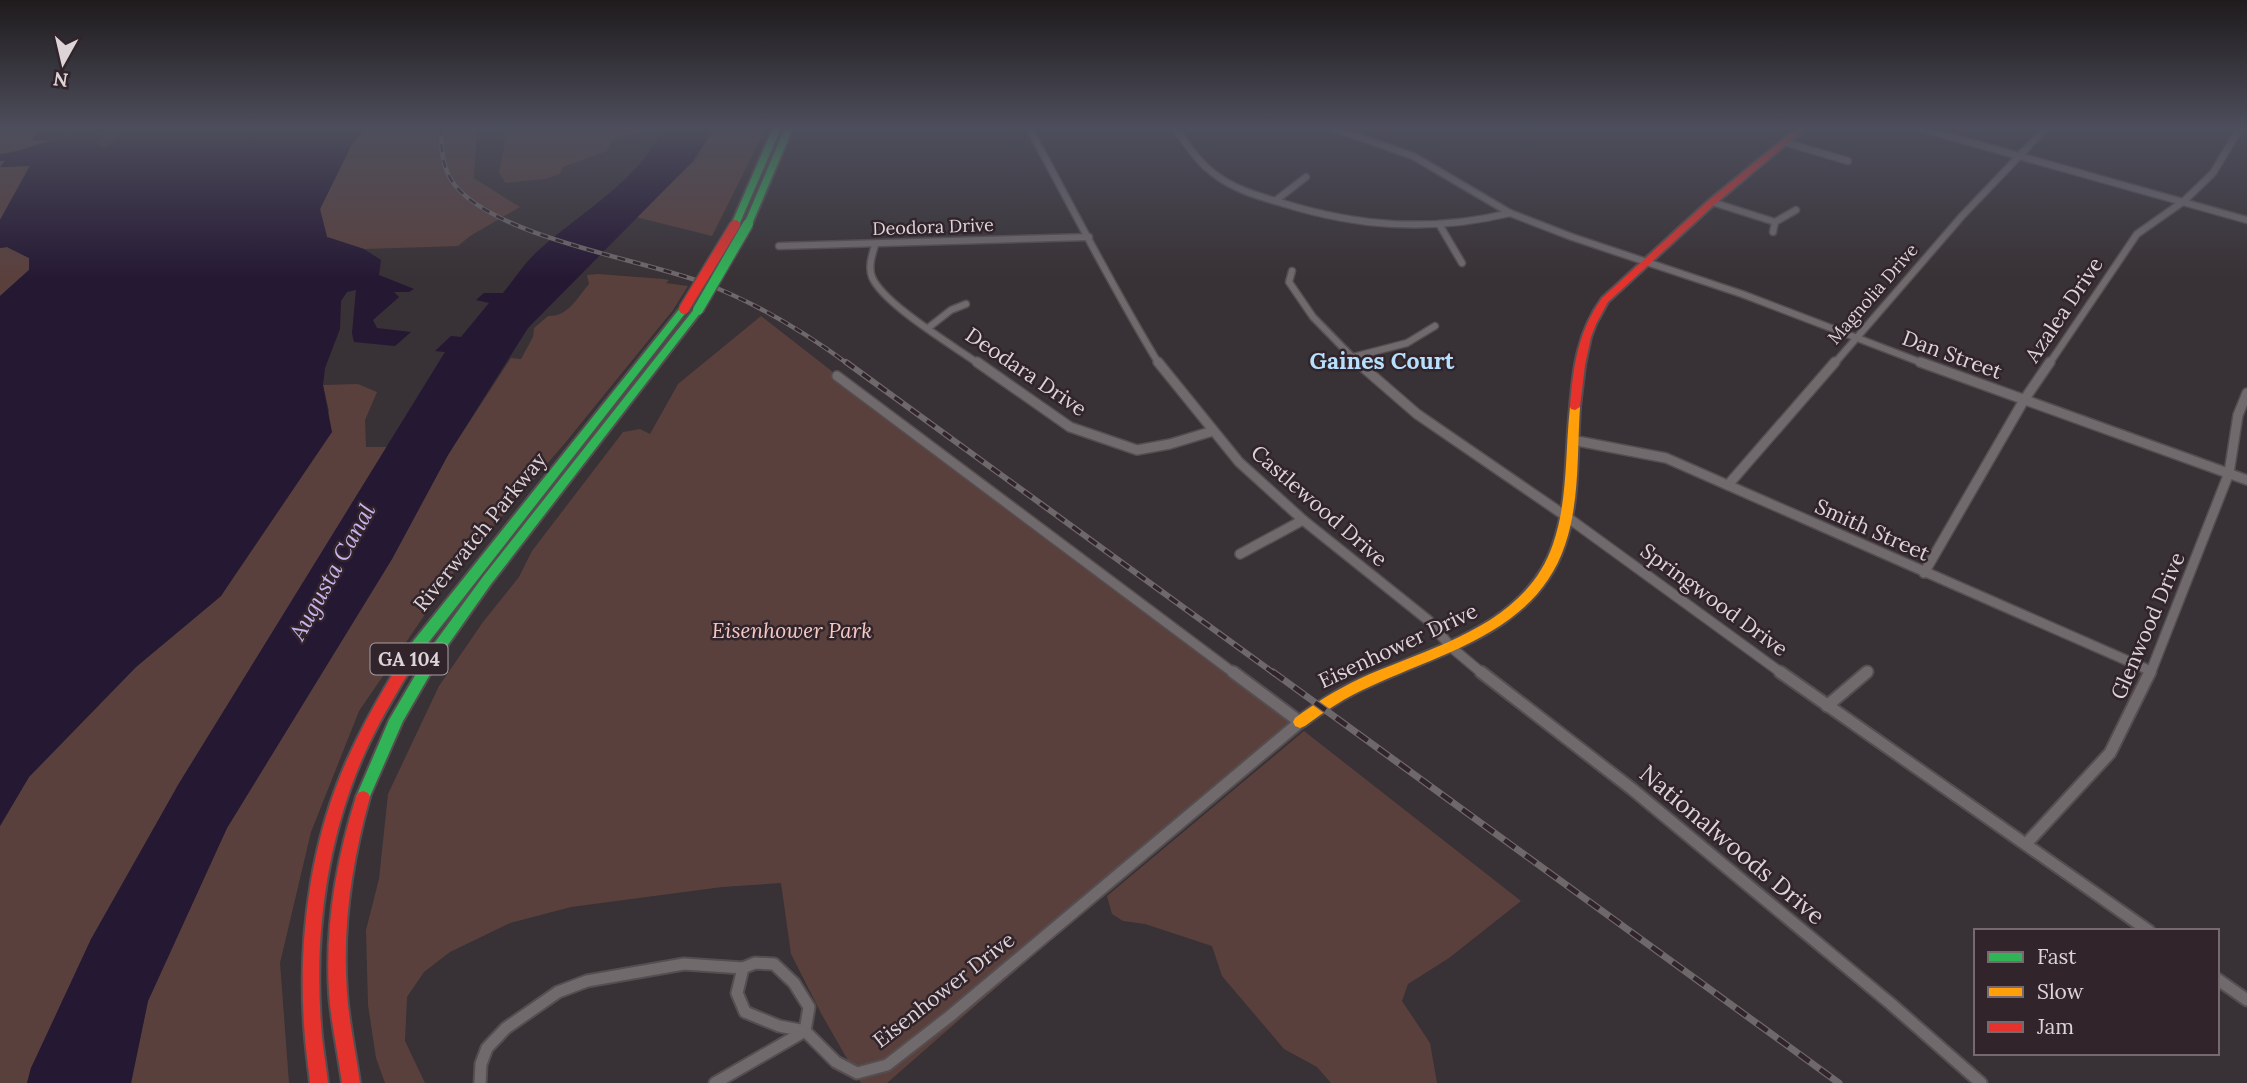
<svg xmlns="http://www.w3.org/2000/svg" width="2247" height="1083" font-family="Lora,serif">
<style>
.green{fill:#5a403d}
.water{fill:#251833}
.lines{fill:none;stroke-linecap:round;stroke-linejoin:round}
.street-far2-casing{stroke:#554e51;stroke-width:9}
.street-far1-casing{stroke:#554e51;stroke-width:12}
.street-casing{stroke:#554e51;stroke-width:15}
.fast-casing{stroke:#554e51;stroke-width:4}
.slow-casing{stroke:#554e51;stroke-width:4}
.jam-casing{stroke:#554e51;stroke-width:4}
.street-far2{stroke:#706a6d;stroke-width:6}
.street-far1{stroke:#706a6d;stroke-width:9}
.street{stroke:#706a6d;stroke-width:11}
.fast{fill:#30b455;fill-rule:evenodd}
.slow{fill:#ff9f0a;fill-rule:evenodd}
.jam{fill:#e5322d;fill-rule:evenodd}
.rail-far2-casing{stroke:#6e686b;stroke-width:4.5}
.rail-far1-casing{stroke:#6e686b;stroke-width:6}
.rail-casing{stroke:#6e686b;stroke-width:7}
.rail-far2{stroke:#31242b;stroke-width:2.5;stroke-dasharray:8;stroke-linecap:butt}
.rail-far1{stroke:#31242b;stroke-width:3.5;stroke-dasharray:10;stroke-linecap:butt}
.rail{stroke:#31242b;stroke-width:4.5;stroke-dasharray:13;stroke-linecap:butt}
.fast-bridge-casing{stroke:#554e51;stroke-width:13;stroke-linecap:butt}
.jam-bridge-casing{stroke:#554e51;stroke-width:13;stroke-linecap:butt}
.fast-bridge{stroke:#30b455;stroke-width:10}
.jam-bridge{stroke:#e5322d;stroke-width:10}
.labels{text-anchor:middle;stroke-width:5;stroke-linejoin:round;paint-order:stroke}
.far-street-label{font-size:18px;fill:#ddd4d8;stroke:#31242b}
.shield{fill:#31242b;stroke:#a99fa4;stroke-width:2}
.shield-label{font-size:19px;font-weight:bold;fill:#ddd4d8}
.street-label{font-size:21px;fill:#ddd4d8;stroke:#31242b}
.park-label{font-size:21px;font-style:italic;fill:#f5c8c2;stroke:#31242b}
.neighbourhood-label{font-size:23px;font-weight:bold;fill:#b6e0fd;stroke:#31242b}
.water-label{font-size:23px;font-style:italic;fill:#cbb3ef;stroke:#31242b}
.near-street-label{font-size:24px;fill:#ddd4d8;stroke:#31242b}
</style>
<rect width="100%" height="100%" fill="#383135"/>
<g class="green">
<path d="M0 128H40L35 141 53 140C34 144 20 152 0 154Z"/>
<polygon points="366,128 477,128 474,178 520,207 470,236 458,246 364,249 327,237 320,209 352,144"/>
<polygon points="519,128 643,128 637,134 612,140 607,151 563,167 560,174 545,179 505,183 499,172 507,134"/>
<polygon points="714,128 766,128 712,236 636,217 696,159"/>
<polygon points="5,160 1,167 30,165 0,220 0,161"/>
<polygon points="7,247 29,258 29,270 0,296 0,248"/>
<path d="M598 274 664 279 669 280 666 283 688 286 673 310 565 443 454 572 359 711 311 832 280 963 289 1083H131L148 1001 227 828 392 559 448 455 511 358 521 359 533 337 534 328 548 316C568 317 577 298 589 284L587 275Z"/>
<polygon points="761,316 856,390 1300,722 887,1083 861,1083 822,1015 791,954 781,883 722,887 571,907 510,923 450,952 424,972 407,997 405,1041 425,1083 385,1083 376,1058 368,1005 366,930 379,879 388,794 439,686 483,622 519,577 532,551 623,432 640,429 650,434 678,384"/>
<polygon points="358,384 377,392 365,420 366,447 387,447 178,785 31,1068 27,1083 0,1083 0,826 29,777 136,667 221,596 329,411 323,385"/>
<polygon points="1304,731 1521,901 1449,958 1408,984 1402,1001 1430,1043 1437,1083 1331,1083 1317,1067 1284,1049 1222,976 1212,946 1145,924 1123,921 1112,914 1107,896"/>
</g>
<g class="water">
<path d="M40 128H62L66 130 63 136 86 128H106L96 144 106 148 125 128H366L352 144 320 209 327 237 364 249 381 260 379 275 414 289 409 292H394L399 297 373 320 377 328 411 332 395 346 354 342 352 333 356 290 347 292 341 301 340 329 325 368 323 385 332 432 221 596 136 667 29 777 0 826V296L29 270V258L7 247 0 248V220L30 166 0 167 5 161H0V154C20 152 34 145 53 140L36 141 33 139Z"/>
<path d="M663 128H714L692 162 528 328 448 455 392 559 227 828 148 1001 131 1083H27L31 1068 91 939 178 785 445 352 435 351 451 336 461 337 489 303 476 300 484 293H503C516 277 525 262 541 248 582 212 640 179 663 128Z"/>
</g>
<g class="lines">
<g class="street-far2-casing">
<g id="street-far2">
<path d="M1029 128C1072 207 1112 287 1159 364"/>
<path d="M1175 128C1187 144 1197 161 1213 173 1233 189 1258 196 1282 203 1359 227 1432 232 1510 213"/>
<polyline points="1333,128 1413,156 1510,213 1572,237 1742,294 1925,364"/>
<polyline points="1919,128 2247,220"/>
<polyline points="1784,142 1848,161"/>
<polyline points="1275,201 1306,177"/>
<polyline points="1712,202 1775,222"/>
<polyline points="1439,224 1462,263"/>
<polyline points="1773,232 1775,222 1796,210"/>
<path d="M875 245C872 255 868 267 872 277 883 304 954 346 979 364"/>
<polyline points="779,246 1089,237"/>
<polyline points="1292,271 1289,282 1313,317 1359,364"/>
<polyline points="928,328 951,310 966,304"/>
<polyline points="1353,357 1407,343 1435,326"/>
<polyline points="1834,364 1962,216 2046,128"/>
<polyline points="2049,364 2137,234 2184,201 2213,173 2240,128"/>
</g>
</g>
<g class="street-far1-casing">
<g id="street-far1">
<polyline points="977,362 1070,427 1137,450 1170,444 1213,431"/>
<polyline points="1158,362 1239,462 1303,520 1428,620 1451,647 1483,674"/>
<polyline points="1357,362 1417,414 1567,517 1783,674"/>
<polyline points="1920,362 2247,480"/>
<polyline points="837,376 1235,674"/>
<polyline points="1572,440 1666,458 2151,671"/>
<polyline points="1728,485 1835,362"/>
<polyline points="1240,554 1303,520"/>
<polyline points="1924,573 2024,400 2050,362"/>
<polyline points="1865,674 1868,671"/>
<polyline points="2150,674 2229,473 2238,415 2247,393"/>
</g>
</g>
<g class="street-casing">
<g id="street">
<polyline points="1481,672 1632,789 1891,1004 1981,1083"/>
<polyline points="1780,672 2149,931"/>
<polyline points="1827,706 1867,672"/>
<polyline points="2026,844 2110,753 2150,672"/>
<polyline points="743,968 737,993 745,1012 779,1026 805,1031"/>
<polyline points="2217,979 2247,1000"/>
<polyline points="805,1031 836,1062 857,1073 887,1065 950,1016 1300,722 1233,672"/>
<polyline points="480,1083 481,1064 487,1048 506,1028 558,992 587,981 684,964 743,968 755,963 774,964 794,983 809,1007 805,1031"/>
<polyline points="715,1083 805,1031"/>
</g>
</g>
<g class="fast-casing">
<g id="fast">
<polygon points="773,128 781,128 739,225 732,227 731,225"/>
<polygon points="785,128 793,128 752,224 745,226 744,224"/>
<polygon points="684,306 687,307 687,311 421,652 411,652 409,648 411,644 681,307"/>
<polygon points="698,307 703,310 701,312 491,584 443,652 403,721 368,801 363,803 358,801 356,797 389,720 433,645 482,578 695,308"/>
</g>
</g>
<g class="slow-casing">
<path id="slow" d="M1575 404 1580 407C1577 452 1580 501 1565 545 1536 632 1443 652 1369 687 1346 697 1325 711 1305 726L1300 728 1295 726 1293 722 1295 718C1315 703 1336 690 1359 679 1429 647 1525 627 1553 544 1568 501 1565 452 1570 407Z"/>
</g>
<g class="jam-casing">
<g id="jam">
<path d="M1797 128H1806L1715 204 1608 302 1596 324 1591 337 1585 365 1580 407 1575 410 1571 409 1570 407C1573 367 1578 331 1602 298L1709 200Z"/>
<path d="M416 643 421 644 423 648C404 681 384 712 368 746 328 831 314 931 321 1024 322 1044 326 1064 328 1083H310C308 1064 305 1044 304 1024 298 931 312 832 353 747 370 711 390 678 411 644Z"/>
<path d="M363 791 368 793 370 797C352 861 342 926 347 993 349 1023 356 1053 360 1083H342C338 1053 331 1023 329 993 325 926 336 861 356 797L358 793Z"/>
</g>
</g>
<use href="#street-far2" class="street-far2"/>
<use href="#street-far1" class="street-far1"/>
<use href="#street" class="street"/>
<use href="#fast" class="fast"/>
<use href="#slow" class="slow"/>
<use href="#jam" class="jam"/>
<g class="rail-far2-casing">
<path id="rail-far2" d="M441 128C441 148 442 168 454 184 495 237 640 259 704 283 756 303 803 331 848 364"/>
</g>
<g class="rail-far1-casing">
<polyline id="rail-far1" points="846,362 1275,674"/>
</g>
<g class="rail-casing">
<polyline id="rail" points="1273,672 1839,1083"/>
</g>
<use href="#rail-far2" class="rail-far2"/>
<use href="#rail-far1" class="rail-far1"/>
<use href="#rail" class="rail"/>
<g class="fast-bridge-casing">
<polyline id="fast-bridge" points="698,310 748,224"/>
</g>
<g class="jam-bridge-casing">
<polyline id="jam-bridge" points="684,309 735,225"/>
</g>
<use href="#fast-bridge" class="fast-bridge"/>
<use href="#jam-bridge" class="jam-bridge"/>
</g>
<linearGradient id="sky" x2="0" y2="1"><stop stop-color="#1f1b1d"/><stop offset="0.46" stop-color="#4d4e5c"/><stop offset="1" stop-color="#4d4e5c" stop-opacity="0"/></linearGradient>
<rect width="2247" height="279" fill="url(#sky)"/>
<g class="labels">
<g class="far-street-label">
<text transform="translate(933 227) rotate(-2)" y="6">Deodora Drive</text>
<text transform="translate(1873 294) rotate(-49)" y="6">Magnolia Drive</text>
</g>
<rect class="shield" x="370.5" y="643.5" width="77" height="31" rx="5"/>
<g class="shield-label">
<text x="409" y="666">GA 104</text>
</g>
<g class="street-label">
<text transform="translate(2064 310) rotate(-56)" y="7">Azalea Drive</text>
<text transform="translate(1952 355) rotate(20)" y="7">Dan Street</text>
<text transform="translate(1026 372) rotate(34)" y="7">Deodara Drive</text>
<text transform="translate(1319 506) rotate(41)" y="7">Castlewood Drive</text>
<text transform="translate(1872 530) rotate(24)" y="7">Smith Street</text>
<text transform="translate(480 532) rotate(-51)" y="7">Riverwatch Parkway</text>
<text transform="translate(1714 600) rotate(36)" y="7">Springwood Drive</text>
<text transform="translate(2148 626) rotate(-67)" y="7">Glenwood Drive</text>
<text transform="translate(1398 646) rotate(-25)" y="7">Eisenhower Drive</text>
<text transform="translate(944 990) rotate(-38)" y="7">Eisenhower Drive</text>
</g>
<g class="park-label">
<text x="792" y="638">Eisenhower Park</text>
</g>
<g class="neighbourhood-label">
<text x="1382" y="369">Gaines Court</text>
</g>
<g class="water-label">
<text transform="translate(332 572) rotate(-61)" y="8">Augusta Canal</text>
</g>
<g class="near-street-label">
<text transform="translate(1732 845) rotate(40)" y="8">Nationalwoods Drive</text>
</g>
</g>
<rect x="1974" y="929" width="245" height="126" fill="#31242b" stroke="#766a70" stroke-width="2"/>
<rect x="1988" y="952" width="35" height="10" fill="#30b455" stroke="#766a70" stroke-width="2"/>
<text x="2037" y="964" font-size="21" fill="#ddd4d8">Fast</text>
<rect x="1988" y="987" width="35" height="10" fill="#ff9f0a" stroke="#766a70" stroke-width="2"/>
<text x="2037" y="999" font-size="21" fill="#ddd4d8">Slow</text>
<rect x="1988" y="1022" width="35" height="10" fill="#e5322d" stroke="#766a70" stroke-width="2"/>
<text x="2037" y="1034" font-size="21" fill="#ddd4d8">Jam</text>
<g transform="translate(63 63) rotate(188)" stroke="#31242b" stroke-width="5" paint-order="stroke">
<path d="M0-5L12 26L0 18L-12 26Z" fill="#ddd4d8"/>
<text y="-10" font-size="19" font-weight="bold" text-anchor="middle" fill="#ddd4d8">N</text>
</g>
</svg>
